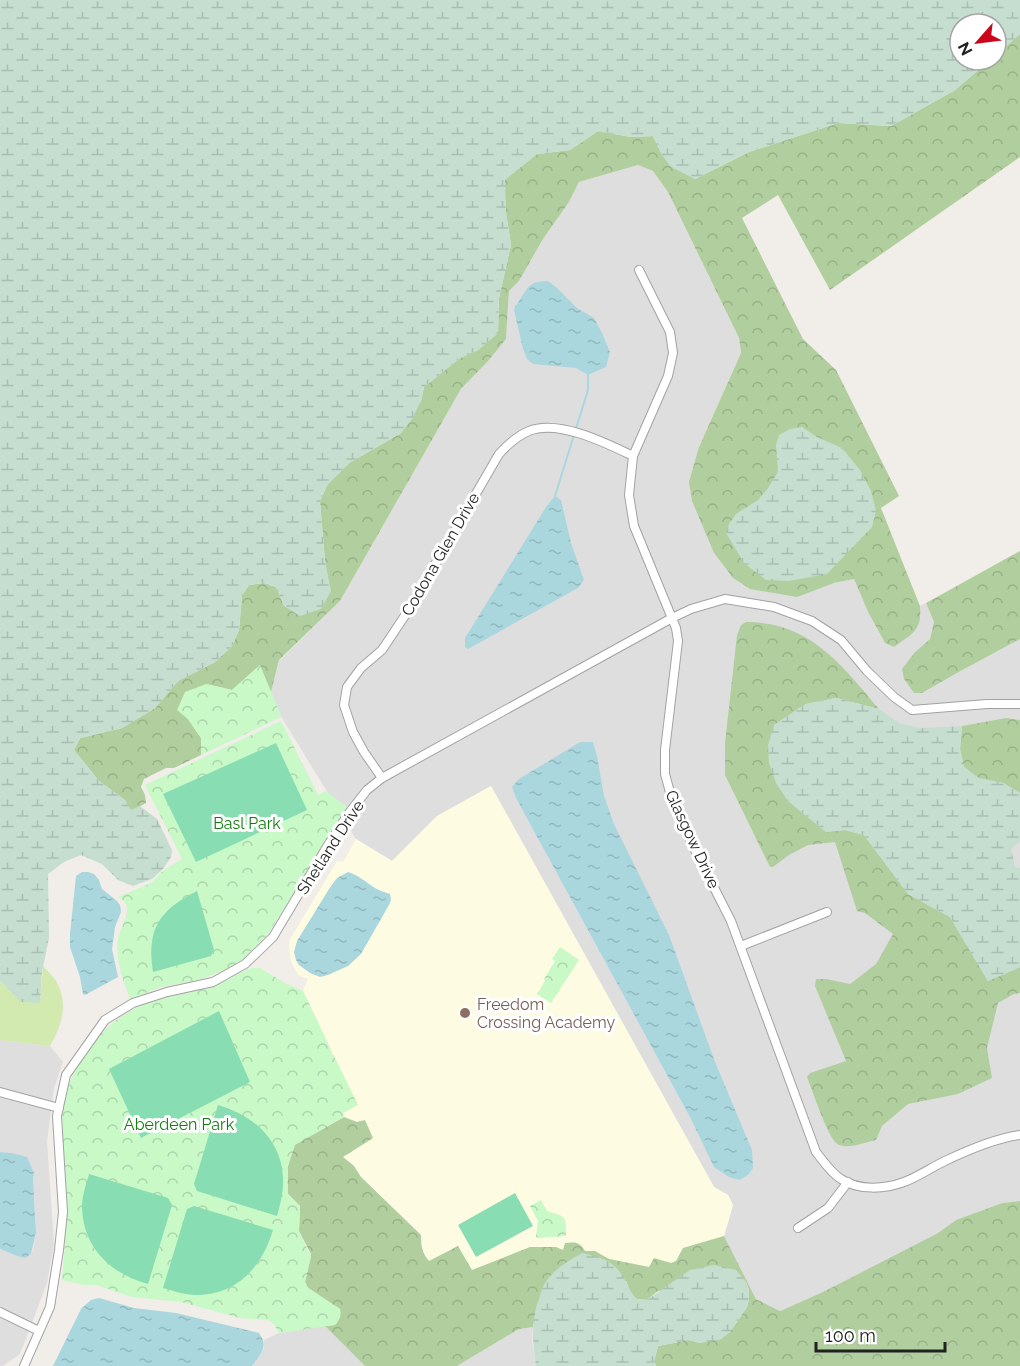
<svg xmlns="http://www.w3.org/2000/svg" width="1020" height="1366" font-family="Raleway,sans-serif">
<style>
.residential{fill:#dfdede}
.education{fill:#fefbe3}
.grass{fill:#d2e9af}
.forest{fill:url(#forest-crowns)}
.wetland{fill:url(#wetland-marsh)}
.park{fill:url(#park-crowns)}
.pitch{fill:#88ddb3}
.water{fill:url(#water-ripples)}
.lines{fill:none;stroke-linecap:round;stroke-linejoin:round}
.stream{stroke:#a9d7dd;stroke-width:2}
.street-casing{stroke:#a2a2a2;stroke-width:10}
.street{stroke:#fff;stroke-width:8}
.education-dot{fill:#8d6e63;stroke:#fff;stroke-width:2}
.labels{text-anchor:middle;stroke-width:6;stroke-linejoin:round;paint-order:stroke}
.street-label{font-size:16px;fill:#212121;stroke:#fff}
.park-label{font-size:16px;fill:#117f0f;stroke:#fff}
.education-label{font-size:16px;fill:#785e54;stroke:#fff;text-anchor:start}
</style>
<defs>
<pattern id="forest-crowns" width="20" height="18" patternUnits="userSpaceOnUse" patternTransform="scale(1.5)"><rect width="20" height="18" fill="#b1cf9e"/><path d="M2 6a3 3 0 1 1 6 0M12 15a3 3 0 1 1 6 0" fill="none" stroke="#98b188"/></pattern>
<pattern id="wetland-marsh" width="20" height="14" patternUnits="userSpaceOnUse" patternTransform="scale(1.5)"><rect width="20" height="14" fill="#c5ded0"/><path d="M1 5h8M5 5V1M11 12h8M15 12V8" fill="none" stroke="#a9beb2"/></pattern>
<pattern id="park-crowns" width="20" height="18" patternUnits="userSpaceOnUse" patternTransform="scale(1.5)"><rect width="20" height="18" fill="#c8f9c7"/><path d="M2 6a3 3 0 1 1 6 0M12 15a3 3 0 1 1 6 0" fill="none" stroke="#acd5ab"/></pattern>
<pattern id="water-ripples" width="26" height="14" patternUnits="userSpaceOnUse" patternTransform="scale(1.5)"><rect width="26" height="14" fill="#a9d7dd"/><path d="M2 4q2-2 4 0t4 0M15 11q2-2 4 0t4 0" fill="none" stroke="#91b8bd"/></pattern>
</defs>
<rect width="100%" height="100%" fill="#f1ede8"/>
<g class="residential">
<polygon points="638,165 653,171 668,192 739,338 741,353 699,447 714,553 733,578 750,589 834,583 854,579 868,612 885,643 894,647 921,617 920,606 926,603 934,622 930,639 915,652 922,693 957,673 1020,639 1020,1201 1002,1203 956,1220 938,1233 823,1292 780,1311 756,1299 724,1236 733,1205 728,1195 714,1187 491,786 437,816 392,861 356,839 282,718 271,692 279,661 340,601 461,389 489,360 506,339 509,291 519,281 543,239 569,202 579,182"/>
<polygon points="0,1040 50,1046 63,1062 54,1088 47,1141 54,1244 47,1283 20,1354 3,1366 0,1366 0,1249 17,1256 28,1256 31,1254 33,1250 36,1233 33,1179 34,1173 12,1153 0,1152"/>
<polygon points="325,1326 365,1366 252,1366 264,1348 264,1340 279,1333"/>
<polygon points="533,1327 532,1341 536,1366 457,1366 519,1329"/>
</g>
<polygon class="education" points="491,786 714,1187 728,1195 733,1205 724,1236 683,1248 676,1261 671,1263 650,1267 609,1259 595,1251 563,1250 530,1247 472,1271 429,1261 424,1255 421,1246 421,1235 361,1177 354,1166 343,1157 373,1138 362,1122 360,1120 357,1122 344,1117 342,1113 357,1105 334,1055 332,1055 331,1049 303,991 308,979 298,975 291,961 289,947 290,939 337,861 343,862 356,839 392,861 437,816"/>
<path class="grass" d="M43 966C47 971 53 976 56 981 69 1004 62 1025 50 1046L0 1040V981L21 1002H40Z"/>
<g class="forest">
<path d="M1020 34V157L830 290 778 195 742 218 803 339 836 370 899 496 881 508 920 606C923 630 911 635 894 647L885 643 868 612 854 579 834 583 797 597 750 589 733 578 714 553 692 501 689 482 699 447 741 353 739 338 668 192 653 171 638 165 579 182 569 202 543 239 519 281 509 291 506 339 489 360 461 389 340 601 279 660 271 692 259 666 232 690 206 684 178 709 188 719 201 738V755L174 768H166L144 779 141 787 145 795 146 803 131 811 125 800 99 781 74 750 80 738 122 728 155 708 178 681 215 662 232 646 239 630 242 595 249 585 264 583 276 587 284 606 330 591 325 561 320 502 327 485 349 463 401 433 421 401 424 387 460 358 478 350 498 333 499 298 511 245 506 213 504 180 537 154 570 150 598 131 631 137 653 136 662 155 695 179 749 152 838 123 891 126 955 90 990 60H996V55Z"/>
<polygon points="1020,551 1020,639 957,673 922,693 914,693 904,679 902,669 915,652 930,639 934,622 926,603"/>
<path d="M746 622C810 622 841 664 879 709L836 698 806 704 774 725 788 801 826 832 845 830 864 835 908 894 950 917 988 981 1020 967V993L1014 994 998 1003 987 1048 992 1078 958 1094 908 1104 882 1126 876 1140C865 1142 850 1149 839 1145 829 1142 812 1089 807 1077L810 1073 846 1061 815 986 816 979H826L850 984 876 964 893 934 865 913 857 911 835 842 808 845 789 855 773 867H770L725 775V743L737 635 741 625Z"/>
<polygon points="1006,718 1020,720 1020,793 1003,783 979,779 964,767 960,749 962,726"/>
<path d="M344 1117 357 1122 365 1120 373 1138 343 1157 354 1166 361 1177 421 1235C421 1246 422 1253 429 1261L458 1246 472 1270 530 1247H556L563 1250 565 1243C575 1242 580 1242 585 1251H595L609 1259 649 1267 654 1258 671 1263 676 1261 683 1248 724 1236 756 1299 780 1311 823 1292 938 1233 956 1220 1002 1203 1020 1201V1366H656L654 1361 658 1346 689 1340 700 1343 730 1332 747 1307 749 1299V1290L746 1282 658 1291 647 1300 637 1299 631 1294 626 1281 537 1305 533 1327 519 1329 457 1366H365L325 1326 334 1325 340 1309 308 1288 305 1282 311 1254 299 1231 300 1206 288 1194V1166L294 1145Z"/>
</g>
<g class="wetland">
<polygon points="0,0 1020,0 1020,34 996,55 996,24 960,24 960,60 990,60 955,90 891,126 838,123 749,152 695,179 671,167 662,155 653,136 631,137 598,131 570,150 537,154 505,180 506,213 511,245 499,298 498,333 478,350 460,358 424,387 421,401 412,419 401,433 349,463 327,485 320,502 325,561 331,591 321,609 300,616 284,606 276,587 264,583 249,585 242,596 239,630 232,646 215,662 178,681 155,708 122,728 80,738 74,750 99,781 125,800 131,810 140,806 157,819 172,850 171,857 163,869 152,879 133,886 118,880 102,864 81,855 64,862 48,874 49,938 42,972 40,1003 21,1002 0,981"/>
<polygon points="802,427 817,437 842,448 860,470 871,491 876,511 872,527 827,574 789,581 766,580 744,563 726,533 729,524 736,514 758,500 768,488 778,472 776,445 779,435 790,429"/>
<polygon points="836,698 879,709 899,723 920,728 962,726 960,749 964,767 979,778 1003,783 1020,793 1020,841 1011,849 1015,867 1020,868 1020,967 988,981 950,917 908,894 864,835 845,830 826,832 788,801 776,783 769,763 768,745 774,726 799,708 806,704"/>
<path d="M582 1253C604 1258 615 1261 626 1282 630 1289 631 1294 637 1299L647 1300 690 1270 714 1265 736 1270 746 1282 749 1290V1299L747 1307 730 1332 720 1340 700 1343 689 1340 658 1346 654 1361 656 1366H536C532 1342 531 1319 540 1296 541 1292 543 1286 545 1283 554 1269 568 1261 582 1253Z"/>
</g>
<g class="park">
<polygon points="260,665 282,718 279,718 201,755 201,738 188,719 177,710 185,692 206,684 232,690"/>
<path d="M281 721 318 795 326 791 347 807 268 934 243 959 225 970 214 974 198 980 161 987 130 999C123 980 115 959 118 939 120 930 129 914 127 907 126 902 122 899 118 897L151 883 164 870 182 859 145 785Z"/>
<polygon points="560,947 579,960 551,1003 537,994 545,981 544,979 555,961 552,959"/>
<path d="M252 968H260L285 983 303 991 331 1050 332 1055 333 1054 358 1105 343 1113 344 1117 295 1145 288 1166V1194L300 1206 299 1231 311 1257 305 1282 308 1288 340 1309C342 1315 339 1321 335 1325L279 1333 274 1324 268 1320 240 1318 181 1302 132 1297 96 1285H84L62 1280C66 1245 66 1211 64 1176 63 1158 60 1139 61 1121 65 1073 96 1026 140 1006 164 995 183 995 206 988 214 986 224 982 231 978 238 974 244 970 252 968Z"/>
<path d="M541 1200 547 1211C565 1217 566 1214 566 1234L565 1236 538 1238 536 1237 538 1221 530 1206Z"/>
</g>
<g class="pitch">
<polygon points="276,743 307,810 196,862 163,794"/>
<path d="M197 891 214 950 211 956 153 972C146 928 160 910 197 891Z"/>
<polygon points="219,1011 250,1082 141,1138 109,1069"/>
<path d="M218 1105C255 1116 284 1142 283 1183 283 1194 280 1205 277 1216L197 1191 194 1184Z"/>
<path d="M89 1174 168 1198 172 1205 148 1284C111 1274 83 1248 82 1207 82 1196 86 1185 89 1174Z"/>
<polygon points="515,1193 533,1226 476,1257 458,1225"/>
<path d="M194 1206 273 1230C262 1267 237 1295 196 1295 185 1295 174 1291 163 1288L187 1209Z"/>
</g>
<g class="water">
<path d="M548 281 557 288 577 308 594 318 602 333 610 352 606 367 588 375 576 368 533 364 527 359 523 349 514 310C517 300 514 310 519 301 529 286 528 282 548 281Z"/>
<polygon points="555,496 561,500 571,543 584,580 578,588 468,649 465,647 465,638 546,507"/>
<polygon points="580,742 593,742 597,756 604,796 614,824 669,935 715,1062 752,1150 753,1168 748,1175 739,1180 729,1177 714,1167 690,1117 517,800 512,787 519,779"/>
<polygon points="82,872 88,872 94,874 99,880 102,889 117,901 120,905 121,912 115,927 112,949 118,977 85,995 83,994 80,977 70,947 70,934 76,876"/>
<path d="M348 872C358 875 366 882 375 888 380 891 385 892 390 894L391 900 389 905 361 954 348 966 328 975 320 977 310 973 299 965 296 960 294 952 297 941 329 889 337 878Z"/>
<polygon points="0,1152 12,1153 27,1157 34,1173 33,1179 36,1233 31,1254 25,1258 17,1256 0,1249"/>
<path d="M99 1298 134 1308 176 1313 259 1333C269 1347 261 1353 252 1366H53L81 1309 91 1300Z"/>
</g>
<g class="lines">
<polyline class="stream" points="555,496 588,390 588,375"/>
<g class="street-casing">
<g id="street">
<path d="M639 270 670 332 673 353 668 376 633 456 629 495 634 526 676 628 678 641 665 750V774L671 796 693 846 731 921 816 1152C824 1162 831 1173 841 1179 859 1191 885 1189 904 1182 918 1177 932 1167 945 1161 966 1151 997 1138 1020 1135"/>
<path d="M382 778 364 752 353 732 344 705 347 687 361 668 382 650 408 611 499 454C508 444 517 436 529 431 558 419 606 443 633 456"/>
<polyline points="741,946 827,912"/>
<polyline points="0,1092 59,1108"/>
<polyline points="798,1228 828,1208 848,1182"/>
<polyline points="0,1312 39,1331"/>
<polyline points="24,1366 50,1307 59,1250 63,1212 57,1116 66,1075 105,1020 133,1003 167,992 213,982 245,964 273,937 328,845 349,813 367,790 382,778 672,618 691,609 725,599 774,607 812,621 841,640 867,671 894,697 912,710 987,704 1020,704"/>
</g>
</g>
<use href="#street" class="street"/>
</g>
<circle class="education-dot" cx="465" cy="1013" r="6"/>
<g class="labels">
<g class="street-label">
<text transform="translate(440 554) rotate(-60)" y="6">Codona Glen Drive</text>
<text transform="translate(693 839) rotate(65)" y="6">Glasgow Drive</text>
<text transform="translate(330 847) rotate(-57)" y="6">Shetland Drive</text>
</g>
<g class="park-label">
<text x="247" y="829">Basl Park</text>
<text x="179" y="1130">Aberdeen Park</text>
</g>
<g class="education-label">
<text x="477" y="1010">Freedom<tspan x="477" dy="18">Crossing Academy</tspan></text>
</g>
</g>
<g transform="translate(978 42) rotate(242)"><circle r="28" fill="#ffffff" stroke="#a6a6a6" stroke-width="1.5"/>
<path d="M0-4.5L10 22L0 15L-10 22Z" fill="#cd051a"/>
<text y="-9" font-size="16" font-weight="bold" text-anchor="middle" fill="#212121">N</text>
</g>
<path d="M816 1342v9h129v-9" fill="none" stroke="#212121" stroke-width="3"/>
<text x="825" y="1342" font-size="18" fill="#212121" stroke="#ffffff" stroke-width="4.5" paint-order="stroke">100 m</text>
</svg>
